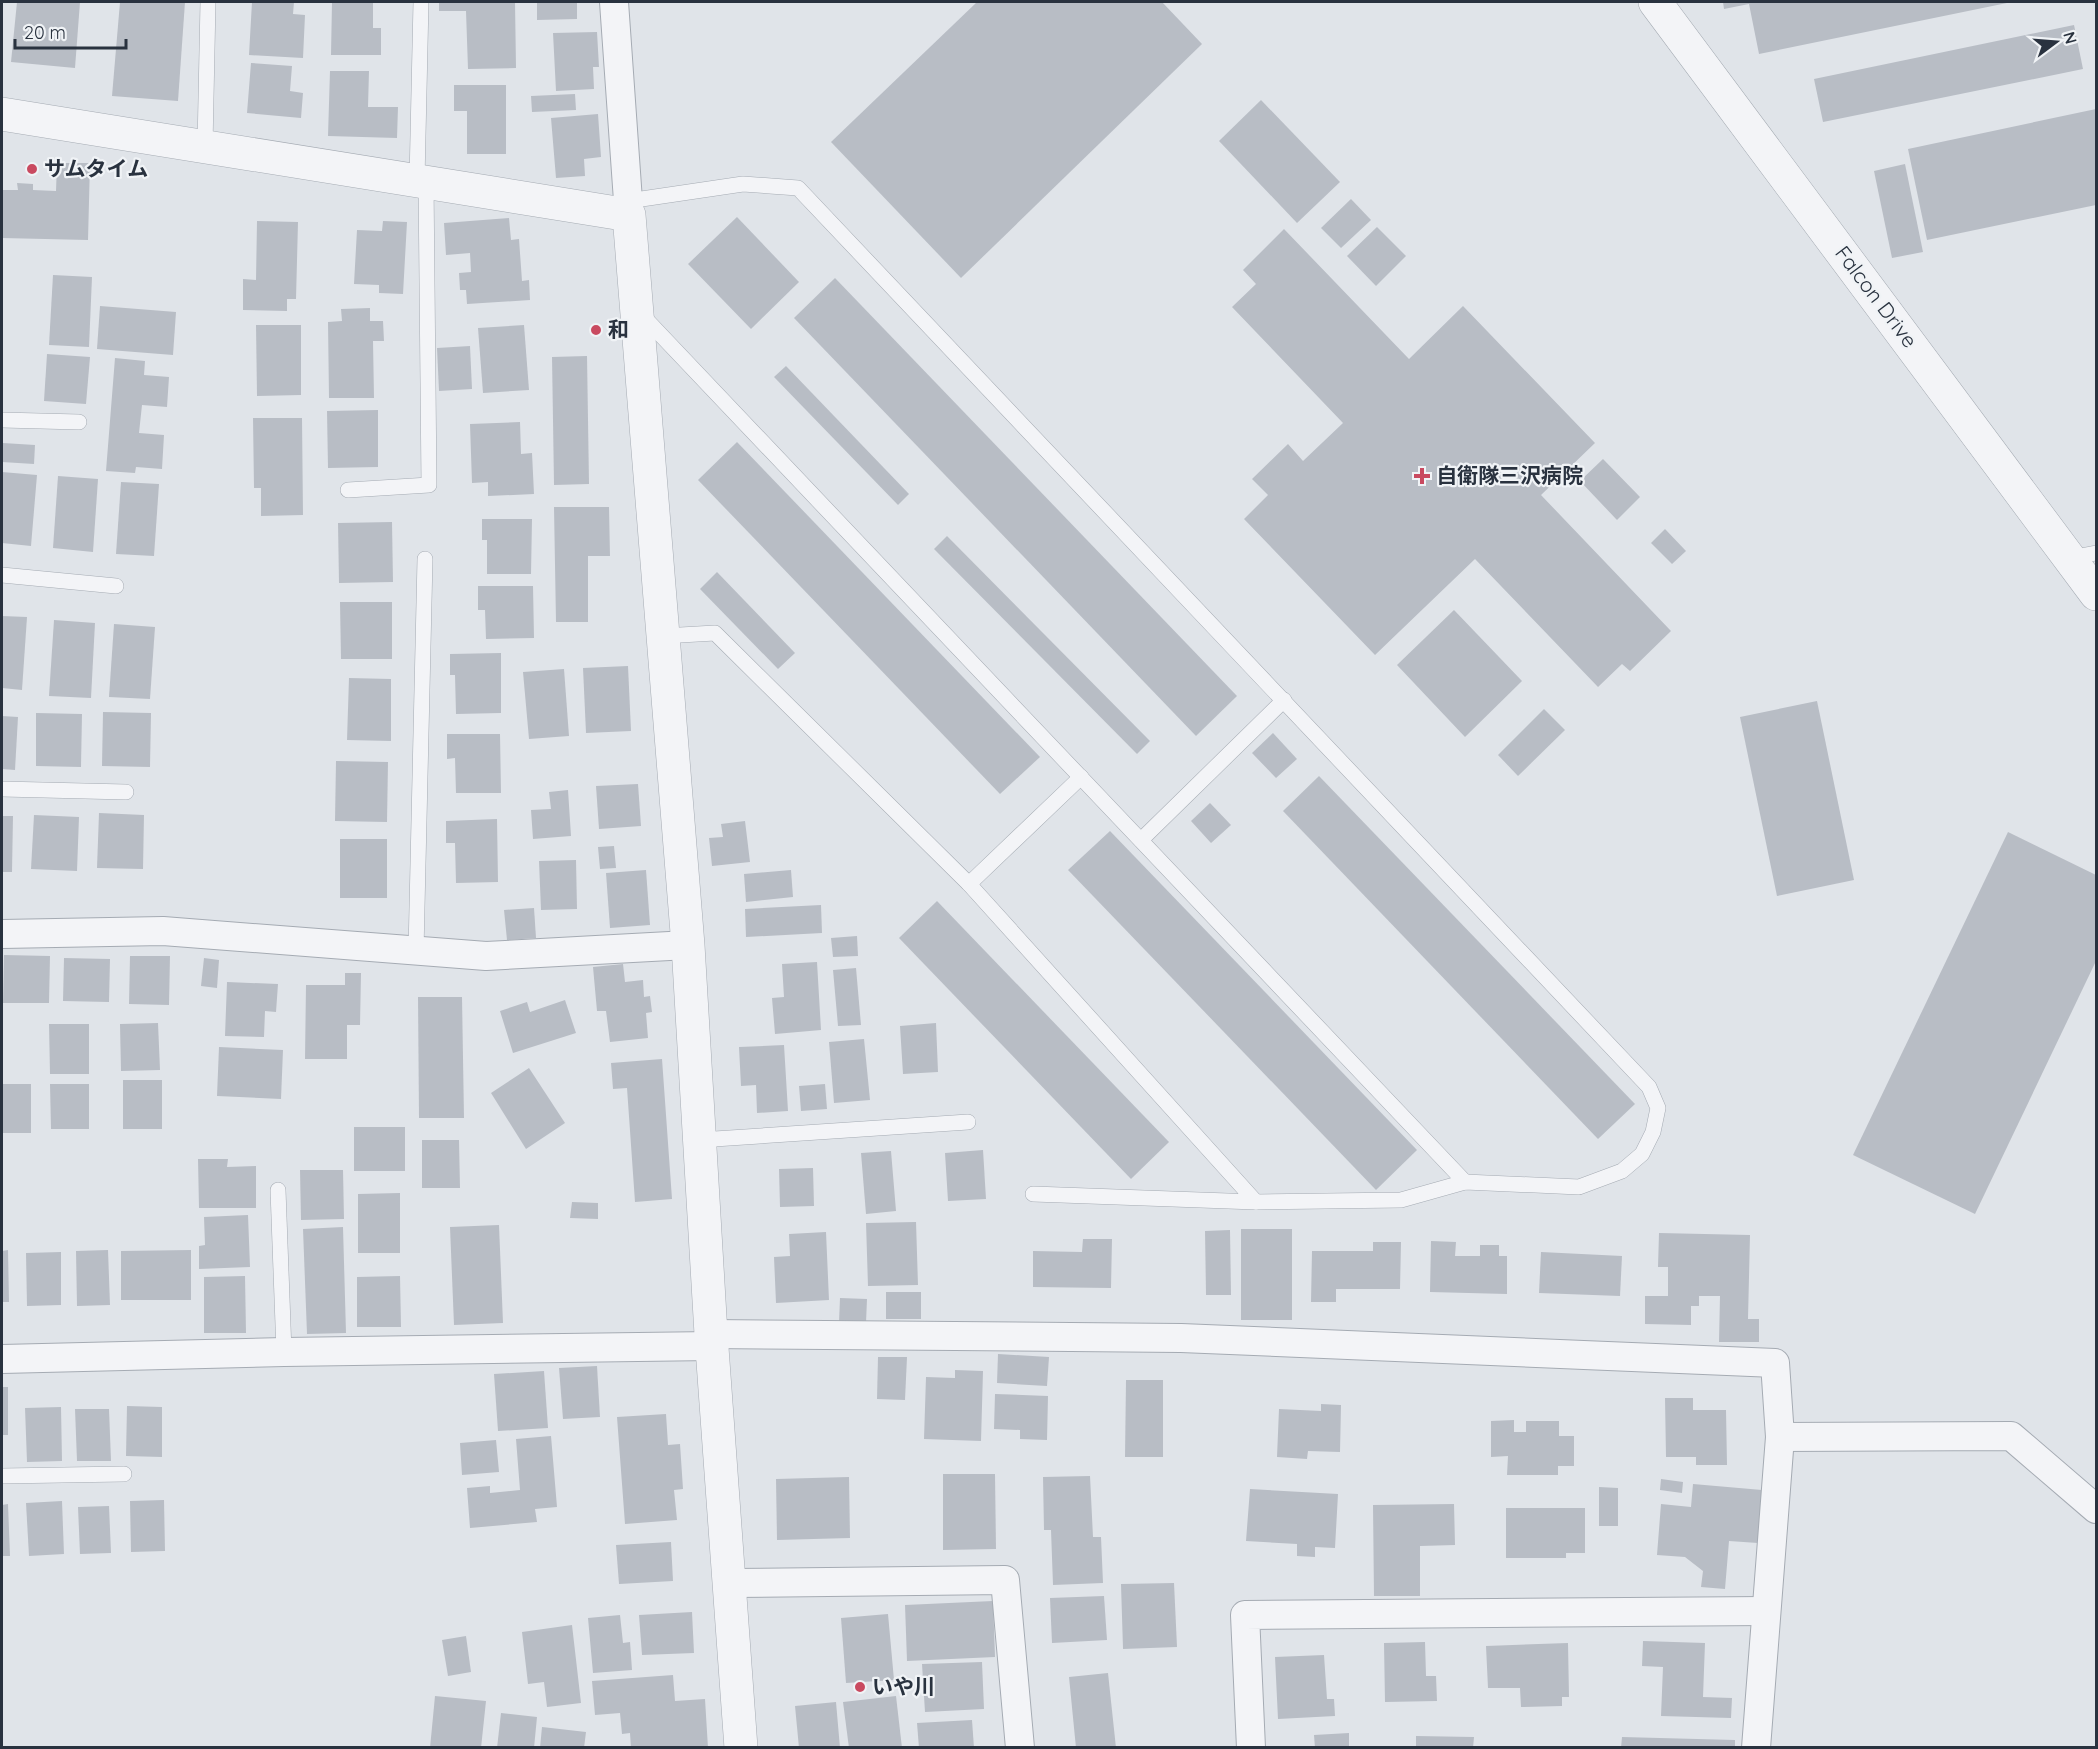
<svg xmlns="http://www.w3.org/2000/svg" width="2098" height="1749" font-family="Quicksand,'Noto Sans JP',sans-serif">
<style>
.building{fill:#b8bdc5}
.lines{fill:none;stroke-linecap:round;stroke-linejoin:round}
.service-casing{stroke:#a5abb3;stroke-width:16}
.minor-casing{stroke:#a5abb3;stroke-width:30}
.tertiary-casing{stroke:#a5abb3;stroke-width:34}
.service{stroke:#f3f4f7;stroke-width:15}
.minor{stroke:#f3f4f7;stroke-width:28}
.tertiary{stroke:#f3f4f7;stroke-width:33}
.poi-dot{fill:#c94a60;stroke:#f0f3f6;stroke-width:2}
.labels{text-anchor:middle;stroke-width:4.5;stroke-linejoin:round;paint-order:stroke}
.poi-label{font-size:21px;font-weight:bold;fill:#29323f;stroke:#f0f3f6;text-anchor:start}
.street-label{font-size:21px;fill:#29323f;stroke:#f0f3f6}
</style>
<rect width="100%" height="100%" fill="#e0e4e9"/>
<g class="building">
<polygon points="17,2 80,2 75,68 11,62"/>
<polygon points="120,2 185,2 178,101 112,96"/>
<polygon points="252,2 294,2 293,14 305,15 303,58 249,55"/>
<polygon points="332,2 373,2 373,28 381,28 381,55 331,55"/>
<polygon points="439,2 515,2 516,68 468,69 466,11 439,11"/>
<polygon points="537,2 577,2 577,19 537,20"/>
<polygon points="977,2 1162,2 1202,44 961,278 831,142"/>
<polygon points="1723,2 2007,2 2007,3 1759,54 1749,4 1724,9"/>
<polygon points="2074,25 2083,69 1823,122 1814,79"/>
<polygon points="597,32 599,67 593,67 594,89 556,91 553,33"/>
<polygon points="251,63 292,66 290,91 303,93 301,118 247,113"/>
<polygon points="330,71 369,71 368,107 398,107 397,138 328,136"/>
<polygon points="454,85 506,85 506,154 467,154 467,111 454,111"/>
<polygon points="575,94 576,110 532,112 531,96"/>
<polygon points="1261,100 1340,182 1297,223 1219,141"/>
<polygon points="2096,109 2096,205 1927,240 1908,149"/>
<polygon points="598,114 601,157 584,159 585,176 556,178 551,118"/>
<polygon points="57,163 90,163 88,240 2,238 2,190 18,190 17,183 33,184 33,190 56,191"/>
<polygon points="1905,164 1923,252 1892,258 1874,171"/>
<polygon points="1351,199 1371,220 1341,248 1321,228"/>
<polygon points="737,217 799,282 751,329 688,264"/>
<polygon points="509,218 511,240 519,239 522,281 529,280 530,300 467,304 466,290 460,290 459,273 471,272 470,253 446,255 444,223"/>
<polygon points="257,221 298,222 296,299 287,299 287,311 243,310 243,279 256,280"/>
<polygon points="383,221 407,222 403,294 379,293 379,285 354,284 357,230 382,231"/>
<polygon points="1377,227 1406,256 1376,286 1347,256"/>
<polygon points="1284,229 1409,359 1463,306 1595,443 1541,495 1671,631 1630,671 1622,664 1598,687 1475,559 1375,655 1244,519 1268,495 1252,479 1288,444 1303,461 1343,423 1232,307 1256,284 1243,270"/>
<polygon points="53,275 92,277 89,347 49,345"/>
<polygon points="835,278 1237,696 1196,736 794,318"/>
<polygon points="100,306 176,312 173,355 97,349"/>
<polygon points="370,308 370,321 383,321 384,341 373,341 374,398 329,398 328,322 342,321 341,309"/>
<polygon points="256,325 301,325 301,395 257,396"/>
<polygon points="524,325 529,390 483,393 478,328"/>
<polygon points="470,346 472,389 439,391 437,348"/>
<polygon points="47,354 90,357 86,404 44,401"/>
<polygon points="587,356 589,484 554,485 552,357"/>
<polygon points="115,358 145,361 144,375 169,377 167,407 142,405 139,433 164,435 162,469 136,467 135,473 106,471"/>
<polygon points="786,366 909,494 898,505 774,377"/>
<polygon points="378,410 378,467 328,468 327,411"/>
<polygon points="253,418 302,418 303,515 261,516 261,488 254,488"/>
<polygon points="520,422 521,454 532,453 534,494 488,496 488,482 472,483 470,424"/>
<polygon points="737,442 1040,757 1000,794 698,480"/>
<polygon points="3,443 35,445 34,464 2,462"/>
<polygon points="1603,459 1640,497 1617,520 1580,481"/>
<polygon points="2,472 37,475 31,546 2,543"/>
<polygon points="58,476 98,479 93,552 53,548"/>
<polygon points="121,482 159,484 154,556 116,554"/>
<polygon points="554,507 609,507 610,556 588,556 588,622 556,622"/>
<polygon points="482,519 532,519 531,574 487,574 487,540 482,540"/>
<polygon points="392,522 393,582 339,583 338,523"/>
<polygon points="1665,529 1686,551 1672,564 1651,543"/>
<polygon points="947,536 1150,741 1137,754 934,549"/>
<polygon points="717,572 795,653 778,669 700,589"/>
<polygon points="478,586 533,586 534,638 486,639 485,610 478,610"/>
<polygon points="340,602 392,602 392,659 341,659"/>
<polygon points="1454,610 1522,681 1465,737 1397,665"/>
<polygon points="2,616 27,617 22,690 2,688"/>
<polygon points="54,620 95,623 91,698 49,696"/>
<polygon points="114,624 155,627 150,699 109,697"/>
<polygon points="501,653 501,713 456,714 455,675 450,675 450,654"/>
<polygon points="628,666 631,731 586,733 583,668"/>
<polygon points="564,669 569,736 529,739 523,672"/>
<polygon points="349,678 391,679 391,741 347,740"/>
<polygon points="1817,701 1854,880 1777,896 1740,717"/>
<polygon points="1544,709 1565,730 1518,776 1498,755"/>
<polygon points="103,712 151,713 150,767 102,766"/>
<polygon points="36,713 82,714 81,767 36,766"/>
<polygon points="2,716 18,717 15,770 2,769"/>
<polygon points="1273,733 1297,759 1276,778 1252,753"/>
<polygon points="447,734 500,734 501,793 456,793 455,758 447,759"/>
<polygon points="336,761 388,762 387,822 335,821"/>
<polygon points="1319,776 1635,1104 1598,1139 1283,811"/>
<polygon points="638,784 641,826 599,829 596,786"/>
<polygon points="568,790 571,836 533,839 531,810 551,809 549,792"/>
<polygon points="1210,803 1231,825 1211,843 1191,821"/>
<polygon points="99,813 144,815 143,869 97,868"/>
<polygon points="34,815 79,817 77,871 31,869"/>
<polygon points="2,816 13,816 12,872 2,872"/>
<polygon points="497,819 498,882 456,883 455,843 446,843 446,821"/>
<polygon points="745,821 750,862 712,866 709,838 723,837 721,824"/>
<polygon points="1110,831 1417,1150 1376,1190 1068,870"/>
<polygon points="2008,832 2096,875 2096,961 1975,1214 1853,1155"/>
<rect x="340" y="839" width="47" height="59"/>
<polygon points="614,846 616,868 600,869 598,847"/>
<polygon points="576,860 577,909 541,910 539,861"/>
<polygon points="646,870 650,925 610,928 606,873"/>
<polygon points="791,870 793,897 746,902 744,874"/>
<polygon points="937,901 1169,1142 1131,1179 899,938"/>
<polygon points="821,905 822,933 746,937 745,909"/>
<polygon points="534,908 536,938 507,940 504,910"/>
<polygon points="857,936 858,956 833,957 831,938"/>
<polygon points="4,955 50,956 49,1003 3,1003"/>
<polygon points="130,956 170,956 169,1005 129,1004"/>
<polygon points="64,958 110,959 109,1002 63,1001"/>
<polygon points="204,958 219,960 217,988 201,986"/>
<polygon points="817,962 821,1030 775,1034 772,998 784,997 782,964"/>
<polygon points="623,964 625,982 643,980 644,997 650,996 652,1012 646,1013 648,1038 610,1042 606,1011 597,1011 593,967"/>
<polygon points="856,968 861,1025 838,1026 833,970"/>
<polygon points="345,973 361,973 360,1025 347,1025 347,1059 305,1059 306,985 345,985"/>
<polygon points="227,982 278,984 276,1012 265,1011 264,1037 225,1036"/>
<polygon points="418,997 462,997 464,1118 419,1118"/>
<polygon points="565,1000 576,1033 513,1053 500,1011 527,1002 530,1012"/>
<polygon points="158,1023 160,1070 121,1071 120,1024"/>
<polygon points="936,1023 938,1072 903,1074 900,1026"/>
<polygon points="49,1024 89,1024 89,1074 50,1074"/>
<polygon points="864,1039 870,1100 834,1103 829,1042"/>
<polygon points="784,1045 788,1111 757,1113 756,1085 741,1086 739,1047"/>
<polygon points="219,1047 283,1050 281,1099 217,1096"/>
<polygon points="662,1059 672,1199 635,1202 627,1088 613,1089 611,1063"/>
<polygon points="529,1068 565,1123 526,1149 491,1093"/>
<rect x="123" y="1080" width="39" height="49"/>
<rect x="2" y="1084" width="29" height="49"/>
<polygon points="50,1084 89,1084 89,1129 51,1129"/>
<polygon points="825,1084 827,1109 801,1111 799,1086"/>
<rect x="354" y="1127" width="51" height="44"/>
<polygon points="422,1140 459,1140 460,1188 422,1188"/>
<polygon points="983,1150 986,1199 948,1201 945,1153"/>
<polygon points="891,1151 896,1211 866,1214 861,1153"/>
<polygon points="198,1159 228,1159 227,1167 256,1166 256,1208 199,1208"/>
<polygon points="813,1168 814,1206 780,1207 779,1169"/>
<polygon points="300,1170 343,1170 344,1219 301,1220"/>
<polygon points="400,1193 400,1253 358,1253 358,1194"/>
<polygon points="572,1202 598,1203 598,1219 570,1218"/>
<polygon points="248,1215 250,1267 199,1269 199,1246 205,1245 204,1217"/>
<polygon points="916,1222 918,1285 868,1286 866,1223"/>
<polygon points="499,1225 503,1323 454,1325 450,1227"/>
<polygon points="343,1227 346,1333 307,1334 303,1229"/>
<rect x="1241" y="1229" width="51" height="91"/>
<polygon points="1230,1230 1231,1295 1206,1295 1205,1231"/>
<polygon points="826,1232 829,1300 776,1303 774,1257 790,1256 789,1234"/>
<polygon points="1659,1233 1750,1235 1748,1319 1759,1319 1759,1342 1719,1342 1720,1296 1699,1296 1699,1306 1691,1306 1691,1325 1645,1324 1645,1296 1668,1296 1668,1267 1658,1267"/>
<polygon points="1083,1239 1112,1239 1111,1288 1033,1287 1033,1251 1082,1252"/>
<polygon points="1431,1241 1456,1242 1455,1256 1480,1256 1480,1245 1499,1245 1499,1256 1507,1256 1507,1294 1430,1292"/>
<polygon points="1373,1242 1401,1242 1400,1289 1336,1289 1336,1302 1311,1302 1312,1251 1373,1251"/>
<polygon points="8,1250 9,1302 2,1302 2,1251"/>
<polygon points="108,1250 110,1305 77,1306 76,1251"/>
<polygon points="191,1250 191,1300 121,1300 121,1251"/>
<polygon points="61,1252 61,1305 27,1306 26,1253"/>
<polygon points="1541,1252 1622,1256 1620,1296 1539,1293"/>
<polygon points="245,1276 246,1333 204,1333 204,1277"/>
<polygon points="400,1276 401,1327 357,1327 357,1277"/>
<rect x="886" y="1292" width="35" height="27"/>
<polygon points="840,1298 867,1299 866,1323 839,1323"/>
<polygon points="998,1354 1049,1357 1047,1386 997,1383"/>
<polygon points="878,1357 907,1357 905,1400 877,1399"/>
<polygon points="597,1366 600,1417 563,1419 559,1368"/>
<polygon points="955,1370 983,1371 981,1441 924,1439 926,1377 955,1378"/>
<polygon points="544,1371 548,1428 498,1431 494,1374"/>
<polygon points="1126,1380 1163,1380 1163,1457 1125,1457"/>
<rect x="2" y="1387" width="6" height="48"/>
<polygon points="995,1394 1048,1396 1047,1440 1020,1439 1020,1430 994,1429"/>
<polygon points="1665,1398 1693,1398 1693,1410 1726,1410 1727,1465 1696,1465 1696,1457 1666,1457"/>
<polygon points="1321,1404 1341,1405 1340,1452 1308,1451 1307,1459 1277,1457 1279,1409 1321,1411"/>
<polygon points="127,1406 162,1407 162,1457 126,1456"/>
<polygon points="61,1407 62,1461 27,1462 25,1408"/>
<polygon points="75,1409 109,1409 111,1461 77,1461"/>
<polygon points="666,1414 668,1445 680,1444 683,1489 674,1490 677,1520 625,1524 617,1417"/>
<polygon points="1514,1420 1514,1432 1526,1432 1526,1421 1559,1421 1559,1436 1574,1436 1574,1466 1558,1466 1558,1475 1507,1475 1508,1456 1491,1457 1491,1421"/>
<polygon points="551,1436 557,1507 535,1509 537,1522 470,1528 467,1488 490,1486 490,1493 520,1490 516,1439"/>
<polygon points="496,1440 499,1472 462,1475 460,1443"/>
<polygon points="943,1474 995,1474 996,1549 943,1550"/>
<polygon points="1090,1476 1093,1537 1101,1537 1103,1583 1053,1585 1051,1530 1044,1530 1043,1477"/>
<polygon points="849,1477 850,1538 777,1540 776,1479"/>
<polygon points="1661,1479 1683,1482 1682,1493 1660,1490"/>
<polygon points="1693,1484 1762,1490 1758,1543 1729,1541 1725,1589 1701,1587 1703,1571 1685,1557 1657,1555 1661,1504 1691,1507"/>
<polygon points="1599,1487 1618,1488 1618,1526 1599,1526"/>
<polygon points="1250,1489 1338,1494 1335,1548 1315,1547 1315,1557 1297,1556 1297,1544 1246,1541"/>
<polygon points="164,1500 165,1551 131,1552 130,1501"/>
<polygon points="62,1501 64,1554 29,1556 26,1503"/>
<polygon points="8,1504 10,1556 2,1556 2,1505"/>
<polygon points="1454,1504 1455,1545 1420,1546 1420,1596 1374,1596 1373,1505"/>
<polygon points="109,1506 111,1553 80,1554 78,1507"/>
<polygon points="1506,1508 1585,1508 1585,1553 1566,1553 1566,1558 1506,1558"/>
<polygon points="671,1542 673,1581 619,1584 616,1545"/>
<polygon points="1174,1583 1177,1647 1123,1649 1121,1584"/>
<polygon points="1104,1596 1107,1640 1052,1643 1050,1598"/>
<polygon points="993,1601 995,1657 907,1661 905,1605"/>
<polygon points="692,1612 694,1653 642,1655 639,1615"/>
<polygon points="888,1614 894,1680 846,1683 841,1618"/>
<polygon points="620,1615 623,1643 630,1642 632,1670 593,1673 588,1618"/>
<polygon points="572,1625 581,1703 547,1707 544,1682 528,1684 522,1632"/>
<polygon points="466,1636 471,1672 448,1676 442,1640"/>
<polygon points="1643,1641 1705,1643 1703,1697 1732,1698 1731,1718 1661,1716 1663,1667 1642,1666"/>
<polygon points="1425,1642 1426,1676 1436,1676 1437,1701 1385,1702 1384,1643"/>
<polygon points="1568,1643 1569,1697 1562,1697 1562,1706 1521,1707 1520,1688 1488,1688 1486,1646"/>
<polygon points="1324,1655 1327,1699 1334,1699 1335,1716 1278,1719 1275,1657"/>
<polygon points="982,1662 984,1709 925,1712 922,1664"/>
<polygon points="1108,1673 1116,1748 1076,1748 1069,1677"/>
<polygon points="673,1675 675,1701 705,1699 708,1748 631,1748 630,1733 622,1734 620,1713 595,1715 592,1681"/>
<polygon points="435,1696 486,1701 481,1748 430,1748"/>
<polygon points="896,1696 902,1748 849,1748 843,1702"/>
<polygon points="836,1702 840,1748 799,1748 795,1706"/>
<polygon points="501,1713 537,1717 534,1748 497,1748"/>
<polygon points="972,1720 974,1748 919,1748 917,1723"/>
<polygon points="542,1727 586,1732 584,1748 540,1748"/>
<polygon points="1349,1733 1349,1748 1315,1748 1314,1735"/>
<polygon points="1416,1736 1474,1737 1473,1748 1416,1748"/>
<polygon points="1622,1737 1735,1740 1735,1748 1621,1748"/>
</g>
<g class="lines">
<g class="service-casing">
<g id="service">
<polyline points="205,146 208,2"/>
<polyline points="417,180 421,2"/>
<polyline points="628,201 743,184 798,188 1649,1087 1658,1108 1653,1132 1642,1154 1622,1171 1579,1187 1465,1182 1401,1200 1256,1202"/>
<polyline points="641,314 1465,1182"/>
<polyline points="2,420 79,422"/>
<polyline points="348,490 429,485 426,181"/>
<polyline points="2070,558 2096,553"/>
<polyline points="2,575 116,586"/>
<polyline points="663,636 715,633 969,884 1256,1202 1033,1194"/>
<polyline points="2,789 126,792"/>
<polyline points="1141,840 1284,700"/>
<polyline points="969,884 1081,777"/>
<polyline points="416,951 425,559"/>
<polyline points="699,1140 968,1122"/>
<polyline points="278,1190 284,1352"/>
<polyline points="2,1476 124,1474"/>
</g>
</g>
<g class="minor-casing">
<g id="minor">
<polyline points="614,2 629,215"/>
<polyline points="2,934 163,931 486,956 688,945"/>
<polyline points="711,1334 1181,1338 1775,1363 1780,1437 1756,1748"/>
<polyline points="2,1359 284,1352 712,1346"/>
<polyline points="1780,1437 2011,1436 2096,1509"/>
<polyline points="730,1583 1005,1580 1020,1748"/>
<polyline points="1251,1748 1245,1615 1766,1611"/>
</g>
</g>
<g class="tertiary-casing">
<g id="tertiary">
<polyline points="1655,2 2096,594"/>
<polyline points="2,114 629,215 688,945 711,1334 741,1748"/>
</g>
</g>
<use href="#service" class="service"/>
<use href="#minor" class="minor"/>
<use href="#tertiary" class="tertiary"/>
</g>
<g class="poi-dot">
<circle cx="32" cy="169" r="6"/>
<circle cx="596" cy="330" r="6"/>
<path d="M1419 467h6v6h6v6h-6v6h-6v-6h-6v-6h6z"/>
<circle cx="860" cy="1687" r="6"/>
</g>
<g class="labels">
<g class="poi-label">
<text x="44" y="176">サムタイム</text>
<text x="608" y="337">和</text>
<text x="1436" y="483">自衛隊三沢病院</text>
<text x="872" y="1694">いや川</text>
</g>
<g class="street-label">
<text transform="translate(1876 297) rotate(53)" y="7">Falcon Drive</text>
</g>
</g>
<rect width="2098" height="1749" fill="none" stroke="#29323f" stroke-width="6"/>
<g transform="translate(2056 42) rotate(74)" stroke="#f0f3f6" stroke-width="4.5" paint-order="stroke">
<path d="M0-4.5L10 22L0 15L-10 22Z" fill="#29323f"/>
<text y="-9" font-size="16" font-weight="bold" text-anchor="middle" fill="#29323f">N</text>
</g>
<path d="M15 39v9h111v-9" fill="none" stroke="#29323f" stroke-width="3"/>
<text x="24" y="39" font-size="18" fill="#29323f" stroke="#f0f3f6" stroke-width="4.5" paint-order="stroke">20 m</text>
</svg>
